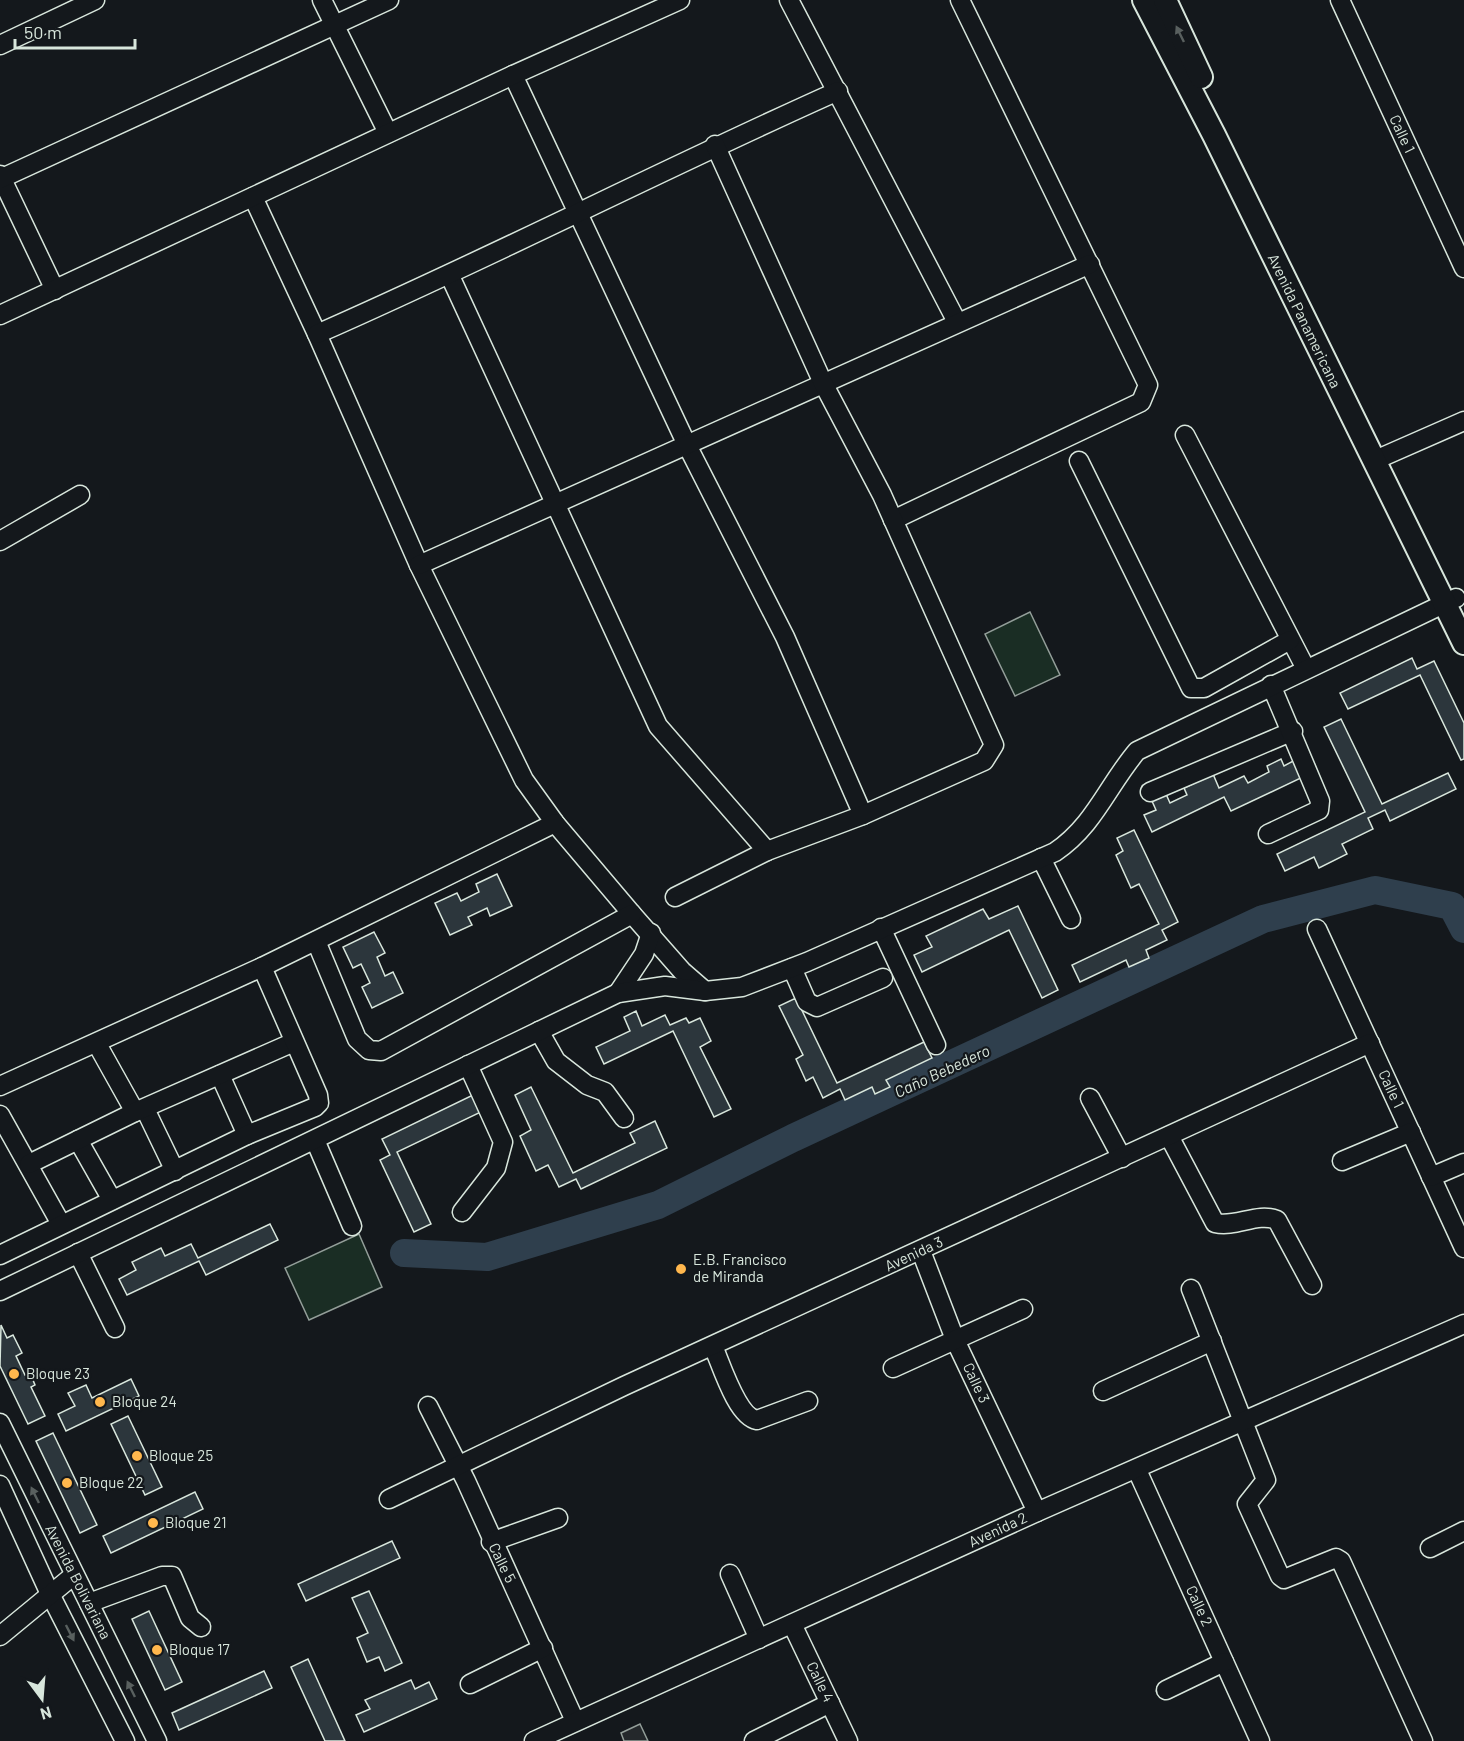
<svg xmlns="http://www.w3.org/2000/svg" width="1464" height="1741" font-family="Barlow,sans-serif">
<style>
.green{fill:#1a2d24;stroke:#939e99;stroke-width:1.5}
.parking{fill:#24282b;stroke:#939e99;stroke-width:1.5}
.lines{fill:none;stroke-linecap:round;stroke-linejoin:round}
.river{stroke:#2f3f4d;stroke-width:28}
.building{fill:#2c363c;stroke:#d8e6dc;stroke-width:1.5}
.minor-casing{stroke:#d8e6dc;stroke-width:21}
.major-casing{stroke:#d8e6dc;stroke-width:26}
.minor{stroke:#14181c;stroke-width:18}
.major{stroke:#14181c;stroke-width:22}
.oneway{fill:#59605f}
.poi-dot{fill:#ffb74d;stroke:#14181c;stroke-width:2}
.labels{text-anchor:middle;stroke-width:4.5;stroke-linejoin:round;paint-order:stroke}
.street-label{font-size:15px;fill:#d8e6dc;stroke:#14181c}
.poi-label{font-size:15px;fill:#d8e6dc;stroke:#14181c;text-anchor:start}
.water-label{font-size:16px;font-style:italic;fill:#d8e6dc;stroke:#14181c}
</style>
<rect width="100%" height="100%" fill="#14181c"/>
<g class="green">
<polygon points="1030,612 1060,675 1015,696 985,634"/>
<polygon points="359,1234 382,1287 309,1320 285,1268"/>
</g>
<polygon class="parking" points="640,1724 648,1741 624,1741 621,1733"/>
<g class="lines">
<polyline class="river" points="404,1253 487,1257 658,1205 793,1138 1263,919 1375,890 1452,906 1464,929"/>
</g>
<g class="building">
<polygon points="1412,658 1417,669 1434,661 1464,723 1464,759 1461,760 1420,675 1348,709 1340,693"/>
<polygon points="1341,719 1382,804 1448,773 1456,789 1390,821 1385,810 1368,818 1373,829 1342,844 1347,854 1319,868 1314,857 1285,871 1277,854 1365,812 1324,727"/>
<polygon points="1281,759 1284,766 1295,760 1303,777 1231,811 1224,797 1152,832 1144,815 1156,810 1152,801 1166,794 1170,803 1187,795 1184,788 1213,774 1219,788 1244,776 1248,783 1269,772 1267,766"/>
<polygon points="1134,830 1178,922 1162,930 1167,940 1146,950 1149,958 1129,967 1126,960 1080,982 1072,965 1159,924 1139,884 1131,888 1116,855 1123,851 1117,838"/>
<polygon points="497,874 512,906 490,916 487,908 468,917 472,925 450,935 435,903 457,893 461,901 479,892 476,884"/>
<polygon points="1018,906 1058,990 1042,998 1009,930 922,972 914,955 932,947 926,936 983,909 989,919"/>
<polygon points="374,932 385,953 377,957 385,976 393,972 403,993 372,1008 362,987 370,983 361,964 353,968 343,947"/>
<polygon points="796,998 837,1083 924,1042 932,1058 886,1080 890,1087 875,1094 872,1087 845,1100 840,1089 823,1098 813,1077 806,1081 796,1059 803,1055 779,1006"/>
<polygon points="636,1011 642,1026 665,1015 670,1025 686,1018 689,1023 700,1018 711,1041 700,1047 731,1109 714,1117 673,1031 604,1064 596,1047 630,1031 624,1017"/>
<polygon points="531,1087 573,1173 635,1143 630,1133 655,1121 667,1148 581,1189 576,1179 559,1187 548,1165 536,1171 520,1136 531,1130 515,1095"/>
<polygon points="475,1094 483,1111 397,1152 431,1224 414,1232 380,1160 390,1155 382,1139"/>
<polygon points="270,1224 278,1240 206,1275 199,1261 127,1295 119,1279 136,1270 132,1262 161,1248 165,1256 191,1244 198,1258"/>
<polygon points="1,1325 7,1338 13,1335 22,1353 16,1356 25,1375 30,1373 35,1385 31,1387 45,1416 28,1424 0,1366"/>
<polygon points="131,1379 139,1396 66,1431 58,1414 75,1406 68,1393 86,1385 92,1398"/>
<polygon points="128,1416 162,1487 145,1495 111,1424"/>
<polygon points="53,1433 97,1525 80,1533 36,1441"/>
<polygon points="195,1492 203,1509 111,1553 103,1536"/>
<polygon points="392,1541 400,1558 306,1601 298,1584"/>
<polygon points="369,1591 402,1663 385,1671 379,1657 367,1662 357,1638 368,1633 352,1598"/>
<polygon points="149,1611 182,1682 165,1690 132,1619"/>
<polygon points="308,1659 345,1741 325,1741 291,1667"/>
<polygon points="264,1671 272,1688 179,1730 172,1713"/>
<polygon points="411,1680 415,1689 429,1682 437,1699 364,1732 356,1715 370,1709 365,1700"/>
</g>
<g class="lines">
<g class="minor-casing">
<g id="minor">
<polyline points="322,0 388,133"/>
<polyline points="789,0 957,322"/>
<polyline points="1340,0 1464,268"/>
<polyline points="0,45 95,0"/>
<polyline points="513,75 687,445 785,637 863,815"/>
<polyline points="0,175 55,290"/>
<polyline points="0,179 389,0"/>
<polyline points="253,197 317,334 419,565 524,780 555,823 632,914 682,971 705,991"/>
<polyline points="450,276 658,726 767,851"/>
<polyline points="0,315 511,76 680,0"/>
<path d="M317 334C493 257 663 169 838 91"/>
<polyline points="1185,435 1306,669"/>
<polyline points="1079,461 1191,688 1204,688 1290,640"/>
<polyline points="1373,461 1464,421"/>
<polyline points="893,520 1141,402 1148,385 960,0"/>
<polyline points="0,541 80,495"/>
<polyline points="419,565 1090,264"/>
<polyline points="1150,792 1293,731"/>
<polyline points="1268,834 1319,810 1320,801 1271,685"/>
<polyline points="1041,858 1071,919"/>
<polyline points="675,897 767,851 863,815 984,761 994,745 882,495 823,383 715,145"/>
<polyline points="881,928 936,1045"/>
<polyline points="1317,929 1464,1248"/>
<polyline points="316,941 357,1039 369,1050 381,1051 632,914"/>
<polyline points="792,968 807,1002 817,1007 883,978"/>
<polyline points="618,993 644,954 651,933"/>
<polyline points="539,1031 556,1061 587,1085 605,1092 624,1118"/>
<polyline points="97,1044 135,1112"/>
<polyline points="220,1075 247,1135"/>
<polyline points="0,1086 262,967 555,823"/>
<polyline points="1090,1098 1122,1158"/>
<polyline points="145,1109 175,1171"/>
<polyline points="0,1115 61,1224"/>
<path d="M1169 1136 1215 1223C1236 1228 1257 1212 1277 1220L1312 1285"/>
<polyline points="78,1140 112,1200"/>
<polyline points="315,1140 352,1226"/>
<polyline points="1342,1161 1411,1132"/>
<polyline points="29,1164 135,1112 294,1042"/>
<polyline points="1431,1177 1464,1163"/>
<polyline points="462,1212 496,1168 503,1142 468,1065"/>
<polyline points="921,1251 956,1342 1037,1512"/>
<polyline points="78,1253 115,1328"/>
<polyline points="0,1255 247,1135 315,1107 319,1103 318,1095 262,967"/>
<polyline points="1191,1289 1266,1480 1247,1504 1280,1576 1284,1579 1336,1558 1341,1561 1423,1741"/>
<path d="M0 1291 618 993 665 986 705 991 742 987 807 962 1055 852C1094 826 1108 785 1137 751L1456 598"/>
<path d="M713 1346C721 1364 737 1417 757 1420L808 1401"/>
<polyline points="893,1368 1023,1309"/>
<polyline points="1103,1391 1212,1341"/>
<polyline points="428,1406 466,1481 575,1721"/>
<polyline points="0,1423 157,1741"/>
<polyline points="1137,1470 1260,1741"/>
<polyline points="0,1485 50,1594 125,1741"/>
<polyline points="389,1499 624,1386 1370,1043"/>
<polyline points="491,1542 558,1518"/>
<polyline points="1430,1548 1464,1531"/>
<polyline points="730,1574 759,1639"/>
<polyline points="89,1603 162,1576 172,1576 190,1618 201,1627"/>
<polyline points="792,1624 848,1741"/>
<polyline points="0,1636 74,1575"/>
<polyline points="470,1684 543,1648"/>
<polyline points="1166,1690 1224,1662"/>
<polyline points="534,1741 1037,1512 1464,1324"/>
<polyline points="754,1741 830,1703"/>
</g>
</g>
<g class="major-casing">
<g id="major">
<polyline points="1144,0 1214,135 1464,643"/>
<polyline points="1165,0 1201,77"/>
</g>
</g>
<use href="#minor" class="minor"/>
<use href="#major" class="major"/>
</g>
<defs><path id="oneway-solid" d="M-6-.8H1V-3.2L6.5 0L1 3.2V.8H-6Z" transform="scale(1.5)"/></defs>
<g class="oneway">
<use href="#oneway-solid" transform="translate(1180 34) rotate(-116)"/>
<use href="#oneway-solid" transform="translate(35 1495) rotate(-116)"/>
<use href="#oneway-solid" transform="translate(70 1633) rotate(63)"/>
<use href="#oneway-solid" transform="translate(131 1689) rotate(-116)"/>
</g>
<g class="poi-dot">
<circle cx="681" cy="1269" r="6"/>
<circle cx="14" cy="1374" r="6"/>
<circle cx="100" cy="1402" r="6"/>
<circle cx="137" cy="1456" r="6"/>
<circle cx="67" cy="1483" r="6"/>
<circle cx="153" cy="1523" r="6"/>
<circle cx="157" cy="1650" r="6"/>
</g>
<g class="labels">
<g class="street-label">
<text transform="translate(1402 134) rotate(65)" y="5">Calle 1</text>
<text transform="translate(1304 321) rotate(64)" y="5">Avenida Panamericana</text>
<text transform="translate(1391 1089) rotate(65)" y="5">Calle 1</text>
<text transform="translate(914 1254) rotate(-25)" y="5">Avenida 3</text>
<text transform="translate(976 1383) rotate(65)" y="5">Calle 3</text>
<text transform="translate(998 1530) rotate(-25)" y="5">Avenida 2</text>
<text transform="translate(502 1563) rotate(64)" y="5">Calle 5</text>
<text transform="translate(78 1582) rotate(63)" y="5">Avenida Bolivariana</text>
<text transform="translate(1199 1606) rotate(65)" y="5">Calle 2</text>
<text transform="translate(820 1682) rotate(64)" y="5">Calle 4</text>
</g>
<g class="poi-label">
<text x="693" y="1265">E.B. Francisco<tspan x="693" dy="17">de Miranda</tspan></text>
<text x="26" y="1379">Bloque 23</text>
<text x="112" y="1407">Bloque 24</text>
<text x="149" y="1461">Bloque 25</text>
<text x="79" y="1488">Bloque 22</text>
<text x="165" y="1528">Bloque 21</text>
<text x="169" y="1655">Bloque 17</text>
</g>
<g class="water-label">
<text transform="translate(942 1071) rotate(-25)" y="6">Caño Bebedero</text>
</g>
</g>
<g transform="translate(42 1699) rotate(164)" stroke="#14181c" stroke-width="4.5" paint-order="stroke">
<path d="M0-4.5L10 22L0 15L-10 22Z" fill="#d8e6dc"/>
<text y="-9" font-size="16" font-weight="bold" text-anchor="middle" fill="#d8e6dc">N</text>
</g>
<path d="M15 39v9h120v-9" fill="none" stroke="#d8e6dc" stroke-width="3"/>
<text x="24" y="39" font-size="18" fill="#d8e6dc" stroke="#14181c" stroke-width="4.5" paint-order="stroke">50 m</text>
</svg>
